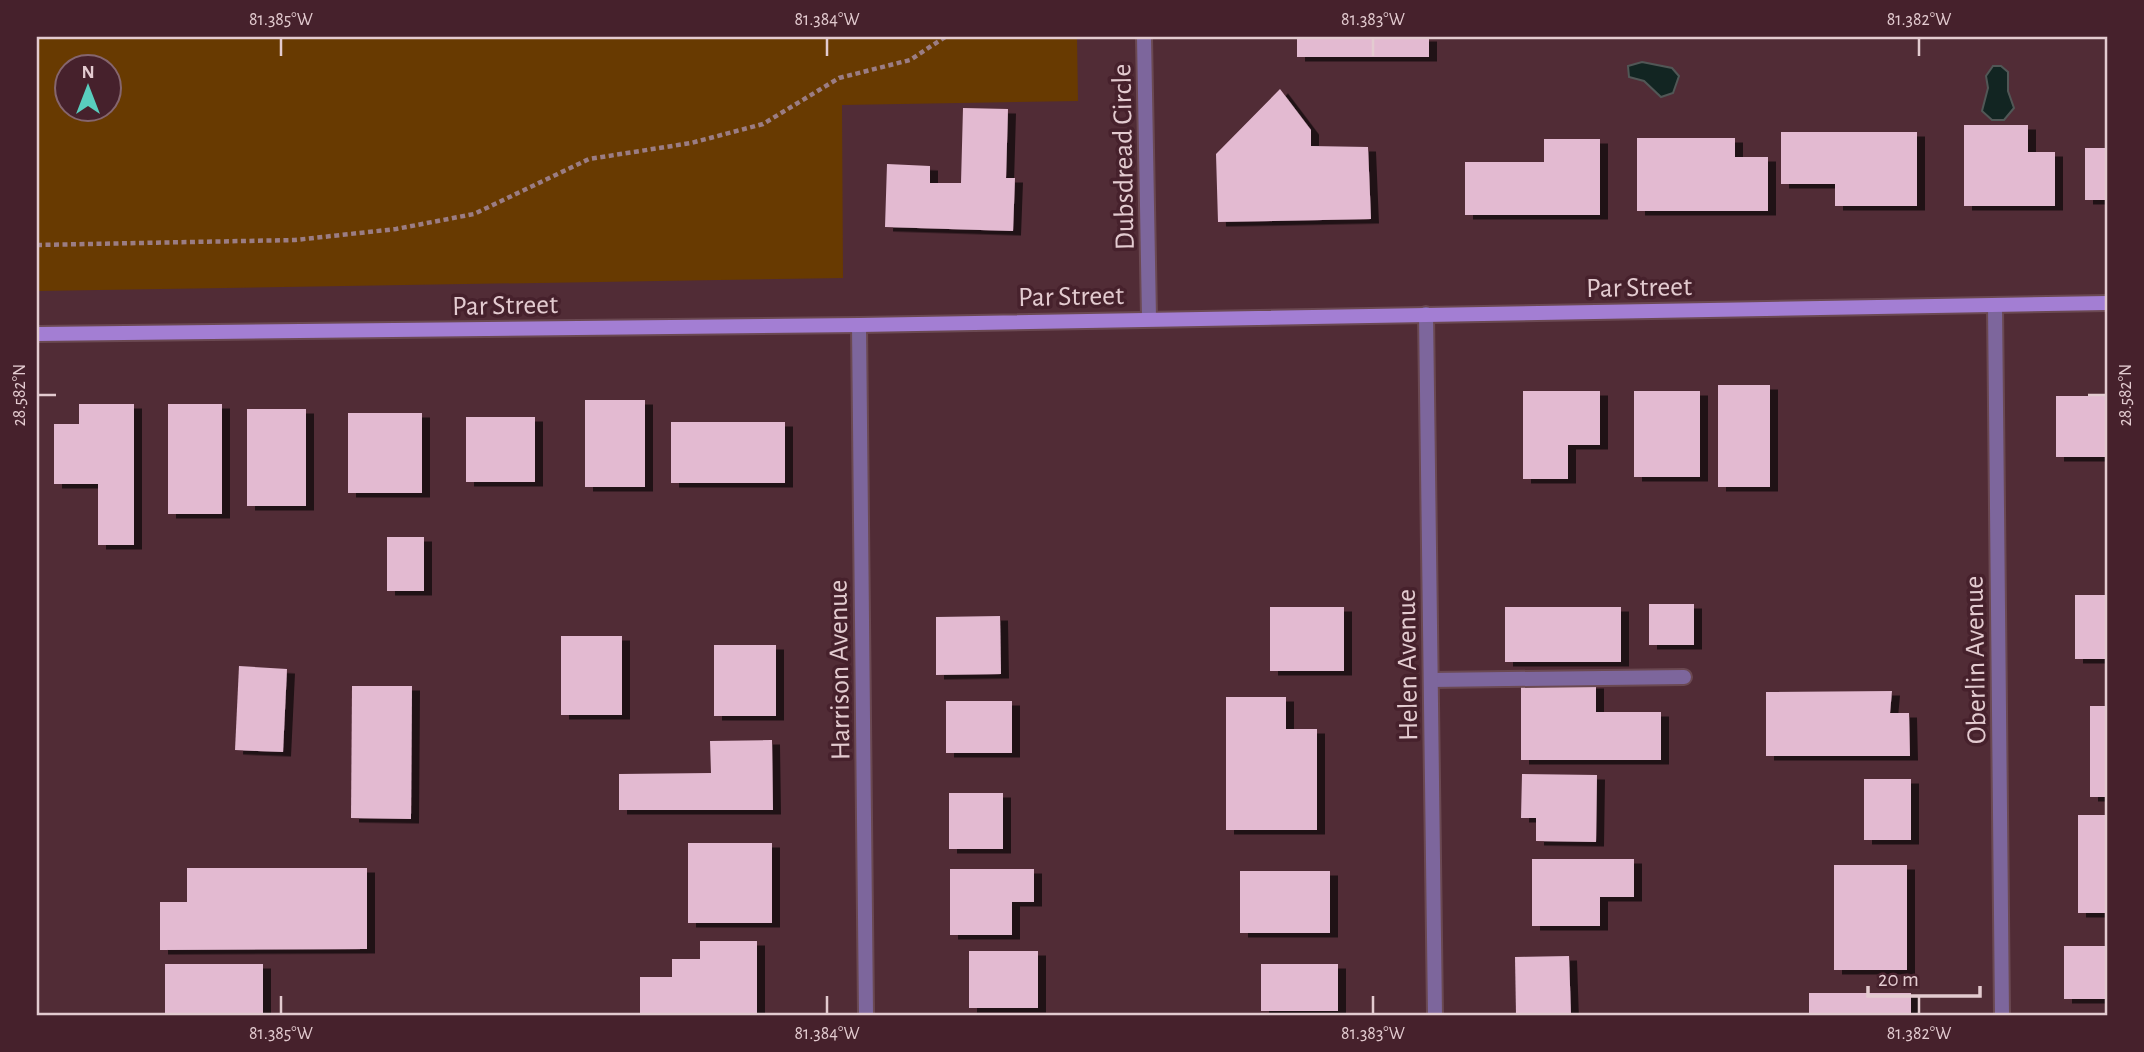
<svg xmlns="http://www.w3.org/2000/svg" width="2144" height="1052" font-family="'Alegreya Sans',sans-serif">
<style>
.green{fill:#683a01;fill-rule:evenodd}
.water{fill:#122522;stroke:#515756;stroke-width:2}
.building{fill:#e3bad1;filter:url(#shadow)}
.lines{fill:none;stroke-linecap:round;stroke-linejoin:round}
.lane-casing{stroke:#6b4952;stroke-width:18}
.street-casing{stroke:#6b4952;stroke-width:18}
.secondary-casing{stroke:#6b4952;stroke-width:18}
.path{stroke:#9b7d84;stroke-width:4.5;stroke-dasharray:5 3.5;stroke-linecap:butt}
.lane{stroke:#7d669c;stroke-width:14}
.street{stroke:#7d669c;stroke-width:14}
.secondary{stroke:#a37ed3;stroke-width:14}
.ticks{fill:none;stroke:#e3cbd0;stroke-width:2.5}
.labels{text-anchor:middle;stroke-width:7;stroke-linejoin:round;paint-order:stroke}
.street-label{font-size:28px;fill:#e3cbd0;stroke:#46212c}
.neatline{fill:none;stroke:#e3cbd0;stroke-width:2.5}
.ticks-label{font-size:18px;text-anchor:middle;fill:#e3cbd0}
</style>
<defs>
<filter id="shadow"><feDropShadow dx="8" dy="4.5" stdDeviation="0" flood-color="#0009"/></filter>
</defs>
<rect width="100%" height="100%" fill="#512c36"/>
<path class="green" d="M37 37H1077L1078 101 842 105 843 278 37 291ZM66 66H108V108H66Z"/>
<g class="water">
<polygon points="1642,62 1672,68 1679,76 1673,93 1661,97 1644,81 1629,77 1628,66"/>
<polygon points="1993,66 2001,66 2008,72 2008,91 2014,108 2004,120 1992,120 1982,111 1988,88 1986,76"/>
</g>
<g class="building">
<rect x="1297" y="37" width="132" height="20"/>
<polygon points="1280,89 1311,130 1311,146 1368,147 1371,219 1218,222 1216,154"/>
<polygon points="963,108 1008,109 1006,178 1015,178 1013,231 885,227 887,164 930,166 930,183 961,183"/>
<polygon points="1964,125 2028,125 2028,152 2055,152 2055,206 1964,206"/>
<polygon points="1781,132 1917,132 1917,206 1835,206 1835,184 1781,184"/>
<polygon points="1637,138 1735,138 1735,157 1768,157 1768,211 1637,211"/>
<polygon points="1544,139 1600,139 1600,215 1465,215 1465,162 1544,162"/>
<rect x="2085" y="148" width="22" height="52"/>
<rect x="1718" y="385" width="52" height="102"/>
<polygon points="1523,391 1600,391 1600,445 1568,445 1568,479 1523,479"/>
<rect x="1634" y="391" width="66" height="86"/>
<rect x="2056" y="396" width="51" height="61"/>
<rect x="585" y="400" width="60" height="87"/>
<polygon points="79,404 134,404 134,545 98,545 98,484 54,484 54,424 79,424"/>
<rect x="168" y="404" width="54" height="110"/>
<rect x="247" y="409" width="59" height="97"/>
<rect x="348" y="413" width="74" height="80"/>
<rect x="466" y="417" width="69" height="65"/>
<rect x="671" y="422" width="114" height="61"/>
<rect x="387" y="537" width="37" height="54"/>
<rect x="2075" y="595" width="32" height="64"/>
<rect x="1649" y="604" width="45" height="41"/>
<rect x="1270" y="607" width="74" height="64"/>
<rect x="1505" y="607" width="116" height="55"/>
<polygon points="1000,616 1001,674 936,675 936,617"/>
<rect x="561" y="636" width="61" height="79"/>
<rect x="714" y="645" width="62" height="71"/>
<polygon points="239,666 287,669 283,752 235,750"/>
<polygon points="1521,684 1596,684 1596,712 1661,712 1661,760 1521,760"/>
<polygon points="352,686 412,686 411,819 351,818"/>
<polygon points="1892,691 1890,713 1909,713 1910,756 1766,756 1766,692"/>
<polygon points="1226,697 1286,697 1286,729 1317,729 1317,830 1226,830"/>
<rect x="946" y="701" width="66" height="52"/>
<rect x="2090" y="706" width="17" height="91"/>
<polygon points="772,740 773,810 619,810 619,774 711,773 710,741"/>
<polygon points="1522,774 1597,775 1596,842 1536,841 1536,818 1521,818"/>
<rect x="1864" y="779" width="47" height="61"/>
<rect x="949" y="793" width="54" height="56"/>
<rect x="2078" y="815" width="29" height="98"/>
<rect x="688" y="843" width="84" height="80"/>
<polygon points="1532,859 1634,859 1634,897 1600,897 1600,926 1532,926"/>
<rect x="1834" y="865" width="73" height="105"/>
<polygon points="187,868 367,868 367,949 160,950 160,902 187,902"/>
<polygon points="950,869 1034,869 1034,902 1012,902 1012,935 950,935"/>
<rect x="1240" y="871" width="90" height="62"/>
<polygon points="700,941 757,941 757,1015 640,1015 640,977 672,977 672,959 700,959"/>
<rect x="2064" y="946" width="43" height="53"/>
<rect x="969" y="951" width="69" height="57"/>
<polygon points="1569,956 1571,1015 1516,1015 1515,957"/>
<rect x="165" y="964" width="98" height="51"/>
<rect x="1261" y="964" width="77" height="47"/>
<rect x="1809" y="993" width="102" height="22"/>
</g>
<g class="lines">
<g class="lane-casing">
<polyline id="lane" points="1431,680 1684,677"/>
</g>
<g class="street-casing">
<g id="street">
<polyline points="1144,37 1149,318"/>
<polyline points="1995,305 2002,1015"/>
<polyline points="1426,314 1435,1015"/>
<polyline points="859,325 866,1015"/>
</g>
</g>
<g class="secondary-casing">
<polyline id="secondary" points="37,334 859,325 2107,303"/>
</g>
<polyline class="path" points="37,245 295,240 396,229 474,214 589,159 691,143 763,124 839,78 910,60 945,37"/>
<use href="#lane" class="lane"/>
<use href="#street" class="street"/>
<use href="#secondary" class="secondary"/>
</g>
<path class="ticks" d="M281 38V56M827 38V56M1373 38V56M1919 38V56M38 395H56M2088 395H2106M281 996V1014M827 996V1014M1373 996V1014M1919 996V1014"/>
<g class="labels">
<g class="street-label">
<text transform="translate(1122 157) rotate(-91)" y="10">Dubsdread Circle</text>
<text transform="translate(1639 286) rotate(-1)" y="10">Par Street</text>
<text transform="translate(1071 295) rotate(-1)" y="10">Par Street</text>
<text transform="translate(505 304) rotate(-1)" y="10">Par Street</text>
<text transform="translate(1974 660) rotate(-91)" y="10">Oberlin Avenue</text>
<text transform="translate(1406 665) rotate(-91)" y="10">Helen Avenue</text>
<text transform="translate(838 670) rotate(-91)" y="10">Harrison Avenue</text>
</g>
</g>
<rect width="2144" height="1052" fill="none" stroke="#46212c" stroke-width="77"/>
<g transform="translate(88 88)"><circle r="33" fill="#46212c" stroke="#85656e" stroke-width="2"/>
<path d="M0-5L12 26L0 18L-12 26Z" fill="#59cebe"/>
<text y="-10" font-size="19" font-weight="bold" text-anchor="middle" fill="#e3cbd0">N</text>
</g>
<path d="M1868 986v10h112v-10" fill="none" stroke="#e3cbd0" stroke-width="3.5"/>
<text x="1878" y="986" font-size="21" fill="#e3cbd0" stroke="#46212c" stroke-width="5" paint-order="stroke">20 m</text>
<rect x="38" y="38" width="2068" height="976" class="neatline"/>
<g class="ticks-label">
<text x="281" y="25">81.385°W</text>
<text x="827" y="25">81.384°W</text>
<text x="1373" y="25">81.383°W</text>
<text x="1919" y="25">81.382°W</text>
<text transform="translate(19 395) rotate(-90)" y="6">28.582°N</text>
<text transform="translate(2125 395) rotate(-90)" y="6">28.582°N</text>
<text x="281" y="1039">81.385°W</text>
<text x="827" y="1039">81.384°W</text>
<text x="1373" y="1039">81.383°W</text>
<text x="1919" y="1039">81.382°W</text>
</g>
</svg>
